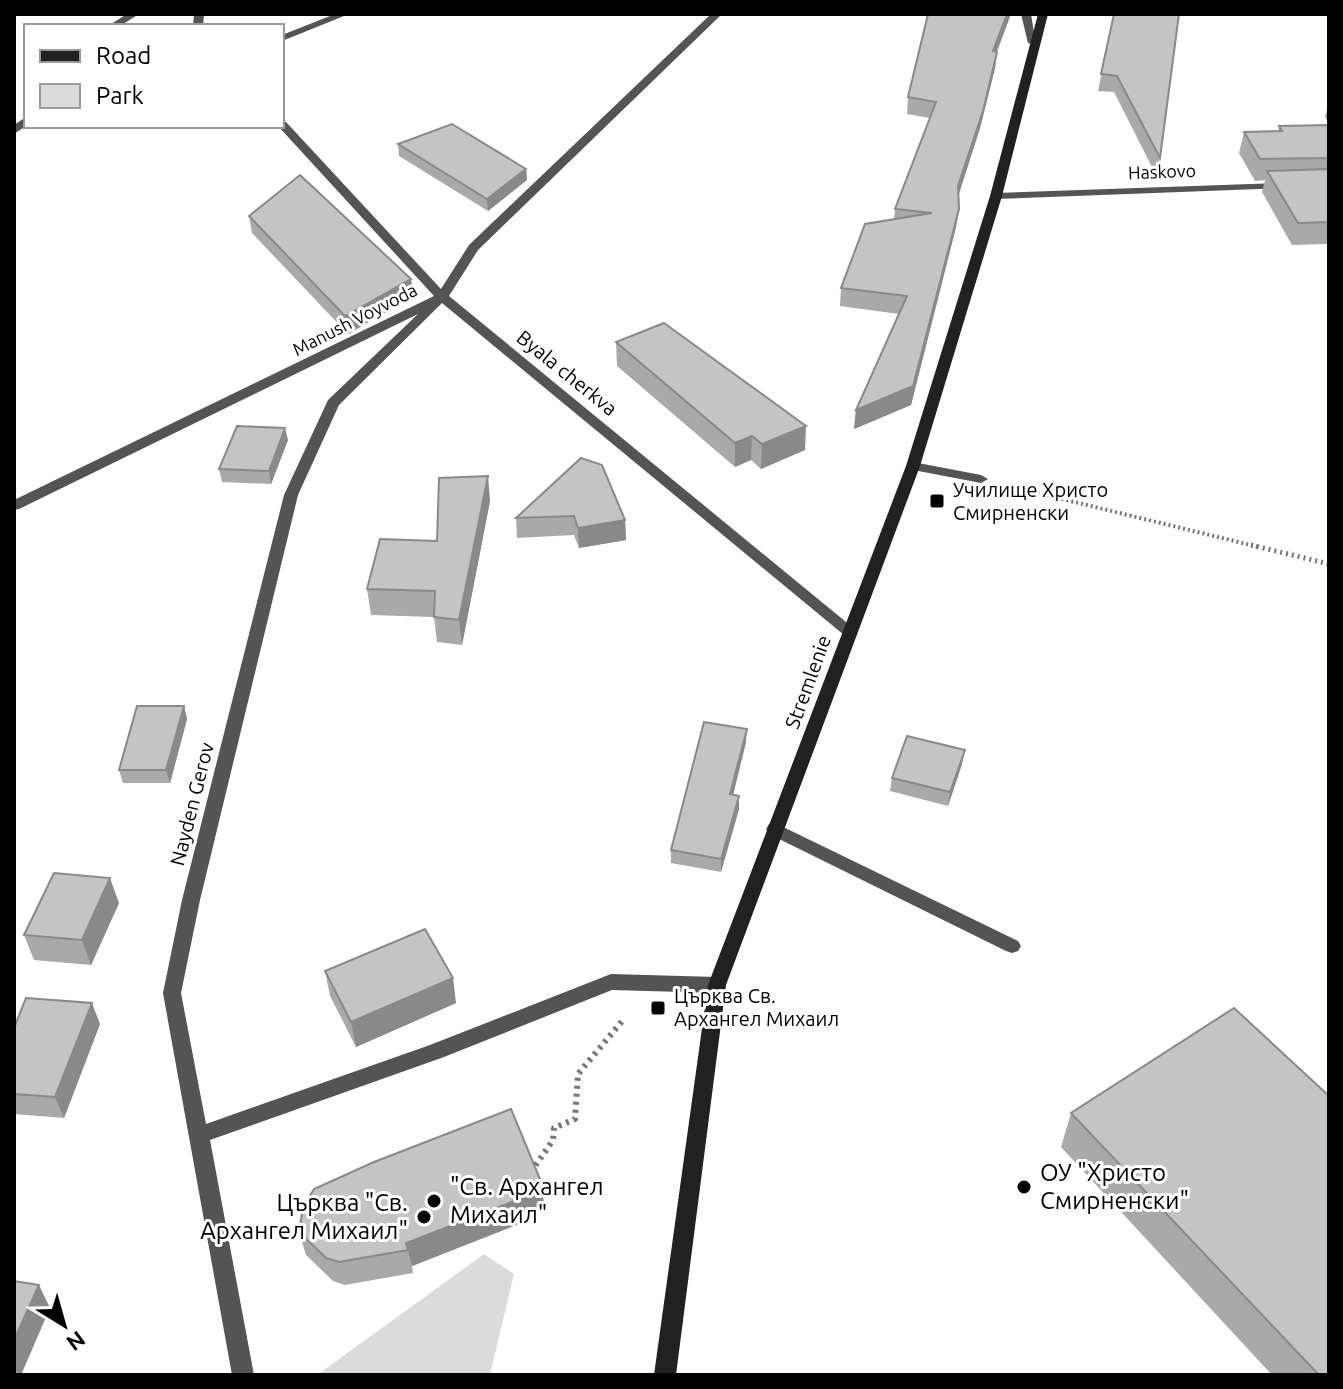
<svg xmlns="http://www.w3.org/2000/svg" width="1343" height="1389" font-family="Ubuntu,sans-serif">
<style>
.green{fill:#dbdbdb}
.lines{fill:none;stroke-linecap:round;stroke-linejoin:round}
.path-far2{stroke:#767676;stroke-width:4;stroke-dasharray:2 3;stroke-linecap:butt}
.path-far1{stroke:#767676;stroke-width:5;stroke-dasharray:2 4;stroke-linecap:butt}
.path{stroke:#767676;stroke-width:6;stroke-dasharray:3 5;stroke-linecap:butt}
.lane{fill:#545454;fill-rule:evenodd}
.street{fill:#545454;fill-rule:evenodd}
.secondary{fill:#212121;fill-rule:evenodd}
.wall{fill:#a9a9a9}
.shaded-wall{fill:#898989}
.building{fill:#c4c4c4;stroke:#898989;stroke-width:2}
.poi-dot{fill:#000;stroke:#fff;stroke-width:3}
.labels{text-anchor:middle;stroke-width:6;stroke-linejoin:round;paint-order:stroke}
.far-street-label{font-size:18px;fill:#000;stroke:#fff}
.street-label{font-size:20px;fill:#000;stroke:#fff}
.poi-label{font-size:20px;fill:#000;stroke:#fff;text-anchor:start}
.near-poi-label{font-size:24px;fill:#000;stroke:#fff;text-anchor:start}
</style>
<rect width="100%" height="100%" fill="#fff"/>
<polygon class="green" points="484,1254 514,1274 490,1375 317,1375"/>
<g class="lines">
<polyline class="path-far2" points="1013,487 1259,547"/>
<polyline class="path-far1" points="1251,545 1329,564"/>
<polyline class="path" points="531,1172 553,1140 554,1128 575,1119 578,1074 623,1020"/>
<g class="lane">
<polygon points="913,462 981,475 988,479 981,483 908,469 906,466 908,463"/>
<polygon points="775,823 1018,941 1021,946 1018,951 1012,953 1006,951 769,834 766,829 769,824"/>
</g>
<g class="street">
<polygon points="127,14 139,14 120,26 108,26"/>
<polygon points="194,14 204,14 203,26 193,26"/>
<polygon points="335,14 349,14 282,41 282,35"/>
<polygon points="711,14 722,14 478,250 449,296 857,631 849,636 844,635 442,303 339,405 298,495 200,900 181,993 206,1124 430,1045 611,974 717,977 724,980 726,985 724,990 717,993 612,990 444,1057 210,1140 254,1375 232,1375 163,993 182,900 284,495 328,400 418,314 19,509 14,510 14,500 434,296 278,126 282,126 282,121 286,122 441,289 469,245"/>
<polygon points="1021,14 1031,14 1036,45 1028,43"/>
<polygon points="26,117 26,126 14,134 14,125"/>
<polygon points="1282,183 1286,184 1286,188 996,199 990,196 996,193"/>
</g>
<polygon class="secondary" points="1038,14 1048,14 1002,196 920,466 726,985 676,1375 654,1375 708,985 906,466 990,196"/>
</g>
<g class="wall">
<polygon points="928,14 1011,14 997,52 995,68 980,128 958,196 959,209 956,227 911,405 854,429 856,410 899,314 840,306 841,288 894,219 895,209 930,118 907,114 908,97"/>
<polygon points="1114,14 1160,158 1156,175 1114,92 1098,91"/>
<polygon points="1329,101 1329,123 1325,117"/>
<polygon points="1329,125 1329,244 1292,245 1262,192 1265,180 1255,181 1239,153 1244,132 1278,131 1279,126"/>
<polygon points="398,144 526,169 527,180 488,211 399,156"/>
<polygon points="249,216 411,279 413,296 348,334 252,233"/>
<polygon points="616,342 805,450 761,469 751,460 735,467 617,366"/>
<polygon points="288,440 271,484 222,482 219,469"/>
<polygon points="581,458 625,520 626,540 579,548 574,535 517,538 516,518"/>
<polygon points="490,501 462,645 437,642 434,617 371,615 367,589 437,541"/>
<polygon points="184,706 187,719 170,783 123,783 119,770"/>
<polygon points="746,742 733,795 739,796 739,809 721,872 671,863 671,850"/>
<polygon points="965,750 962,764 948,806 890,791 892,778"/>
<polygon points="119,903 91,965 34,960 24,935"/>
<polygon points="325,971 456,1003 356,1047 330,996"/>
<polygon points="100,1024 64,1118 14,1114 14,1028"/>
<polygon points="1071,1113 1329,1375 1272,1375 1061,1147"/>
<polygon points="542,1184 544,1207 524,1222 412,1266 413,1273 345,1285 333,1281 306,1255 299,1232"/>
</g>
<g class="shaded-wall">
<polygon points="1007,14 1011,14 990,68 993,51"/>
<polygon points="997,52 995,68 980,128 956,203 958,186"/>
<polygon points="526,169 527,180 488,211 487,199"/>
<polygon points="959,209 956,227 911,405 854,429 856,410"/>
<polygon points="411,279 413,296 348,334 345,316"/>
<polygon points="806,426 805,450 761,469 762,444"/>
<polygon points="285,428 288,440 271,484 269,471"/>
<polygon points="752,436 751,460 735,467 735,443"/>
<polygon points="488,476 490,501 462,645 459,620"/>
<polygon points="625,520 626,540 579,548 578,528"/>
<polygon points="184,706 187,719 170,783 166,770"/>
<polygon points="747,729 746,742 730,807 730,794"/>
<polygon points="965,750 962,764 948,806 950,792"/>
<polygon points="739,796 739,809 721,872 721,859"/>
<polygon points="110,878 119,903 91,965 82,940"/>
<polygon points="453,978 456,1003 356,1047 351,1022"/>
<polygon points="92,1003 100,1024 64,1118 55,1097"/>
<polygon points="542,1184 544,1207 524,1222 412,1266 406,1243"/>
<polygon points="39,1285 50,1308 21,1375 18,1375 14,1369 14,1340"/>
</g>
<g class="building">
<polygon points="928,14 1007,14 993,51 997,52 983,111 958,186 959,209 913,386 856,410 907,296 841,288 865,224 932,213 895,209 936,102 908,97"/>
<polygon points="1114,14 1179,14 1160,158 1117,76 1101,74"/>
<polygon points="452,124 526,169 487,199 398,144"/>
<polygon points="1329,125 1329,158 1260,159 1244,132 1282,131 1279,126"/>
<polygon points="1329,169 1329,222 1298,223 1267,171"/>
<polygon points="300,175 411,279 345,316 249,216"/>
<polygon points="664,323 806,426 762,444 752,436 735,443 616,342"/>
<polygon points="237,426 285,428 269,471 219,469"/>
<polygon points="581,458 602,465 625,520 578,528 574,516 516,518"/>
<polygon points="488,476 459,620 434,617 435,591 367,589 380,539 437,541 439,478"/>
<polygon points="137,706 184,706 166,770 119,770"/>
<polygon points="704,722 747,729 730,794 739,796 721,859 671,850"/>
<polygon points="907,736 965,750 950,792 892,778"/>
<polygon points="54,873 110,878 82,940 24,935"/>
<polygon points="425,929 453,978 351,1022 325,971"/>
<polygon points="26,998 92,1003 55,1097 14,1094 14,1028"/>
<polygon points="1234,1008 1329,1096 1329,1375 1319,1375 1071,1113"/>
<polygon points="511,1109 542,1184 522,1198 406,1243 408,1250 339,1262 326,1258 299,1232 303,1207 314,1189 374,1162"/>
<polygon points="14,1281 39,1285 14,1340"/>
</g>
<g class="poi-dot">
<rect x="929" y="493" width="16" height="16" rx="4"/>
<rect x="650" y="1000" width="16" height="16" rx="4"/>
<circle cx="1024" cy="1187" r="8"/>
<circle cx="434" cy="1201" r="8"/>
<circle cx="424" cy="1217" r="8"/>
</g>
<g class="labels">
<g class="far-street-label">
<text transform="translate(1162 172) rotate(-2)" y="6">Haskovo</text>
<text transform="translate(355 320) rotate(-27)" y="6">Manush Voyvoda</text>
</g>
<g class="street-label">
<text transform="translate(567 373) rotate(39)" y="7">Byala cherkva</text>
<text transform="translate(808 682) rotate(-70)" y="7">Stremlenie</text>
<text transform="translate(192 804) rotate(-76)" y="7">Nayden Gerov</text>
</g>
<g class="poi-label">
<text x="953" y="497">Училище Христо<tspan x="953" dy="23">Смирненски</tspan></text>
<text x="674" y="1003">Църква Св.<tspan x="674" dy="23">Архангел Михаил</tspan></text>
</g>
<g class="near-poi-label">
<text x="1040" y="1181">ОУ "Христо<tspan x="1040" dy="28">Смирненски"</tspan></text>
<text x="450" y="1195">"Св. Архангел<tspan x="450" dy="28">Михаил"</tspan></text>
<text x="408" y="1211" text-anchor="end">Църква "Св.<tspan x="408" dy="28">Архангел Михаил"</tspan></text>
</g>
</g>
<rect width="1343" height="1389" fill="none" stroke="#000000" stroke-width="32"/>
<rect x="24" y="24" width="260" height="104" fill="#ffffff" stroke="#999999" stroke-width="2"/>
<rect x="40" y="50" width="40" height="12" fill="#212121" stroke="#999999" stroke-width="2"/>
<text x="96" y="64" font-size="24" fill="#000000">Road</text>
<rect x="40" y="84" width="40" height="24" fill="#dbdbdb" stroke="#999999" stroke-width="2"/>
<text x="96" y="104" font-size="24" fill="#000000">Park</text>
<g transform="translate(64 1325) rotate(143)" stroke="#ffffff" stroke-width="6" paint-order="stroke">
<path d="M0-6L14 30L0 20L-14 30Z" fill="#000000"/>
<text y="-12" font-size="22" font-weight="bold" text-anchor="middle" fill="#000000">N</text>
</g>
</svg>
